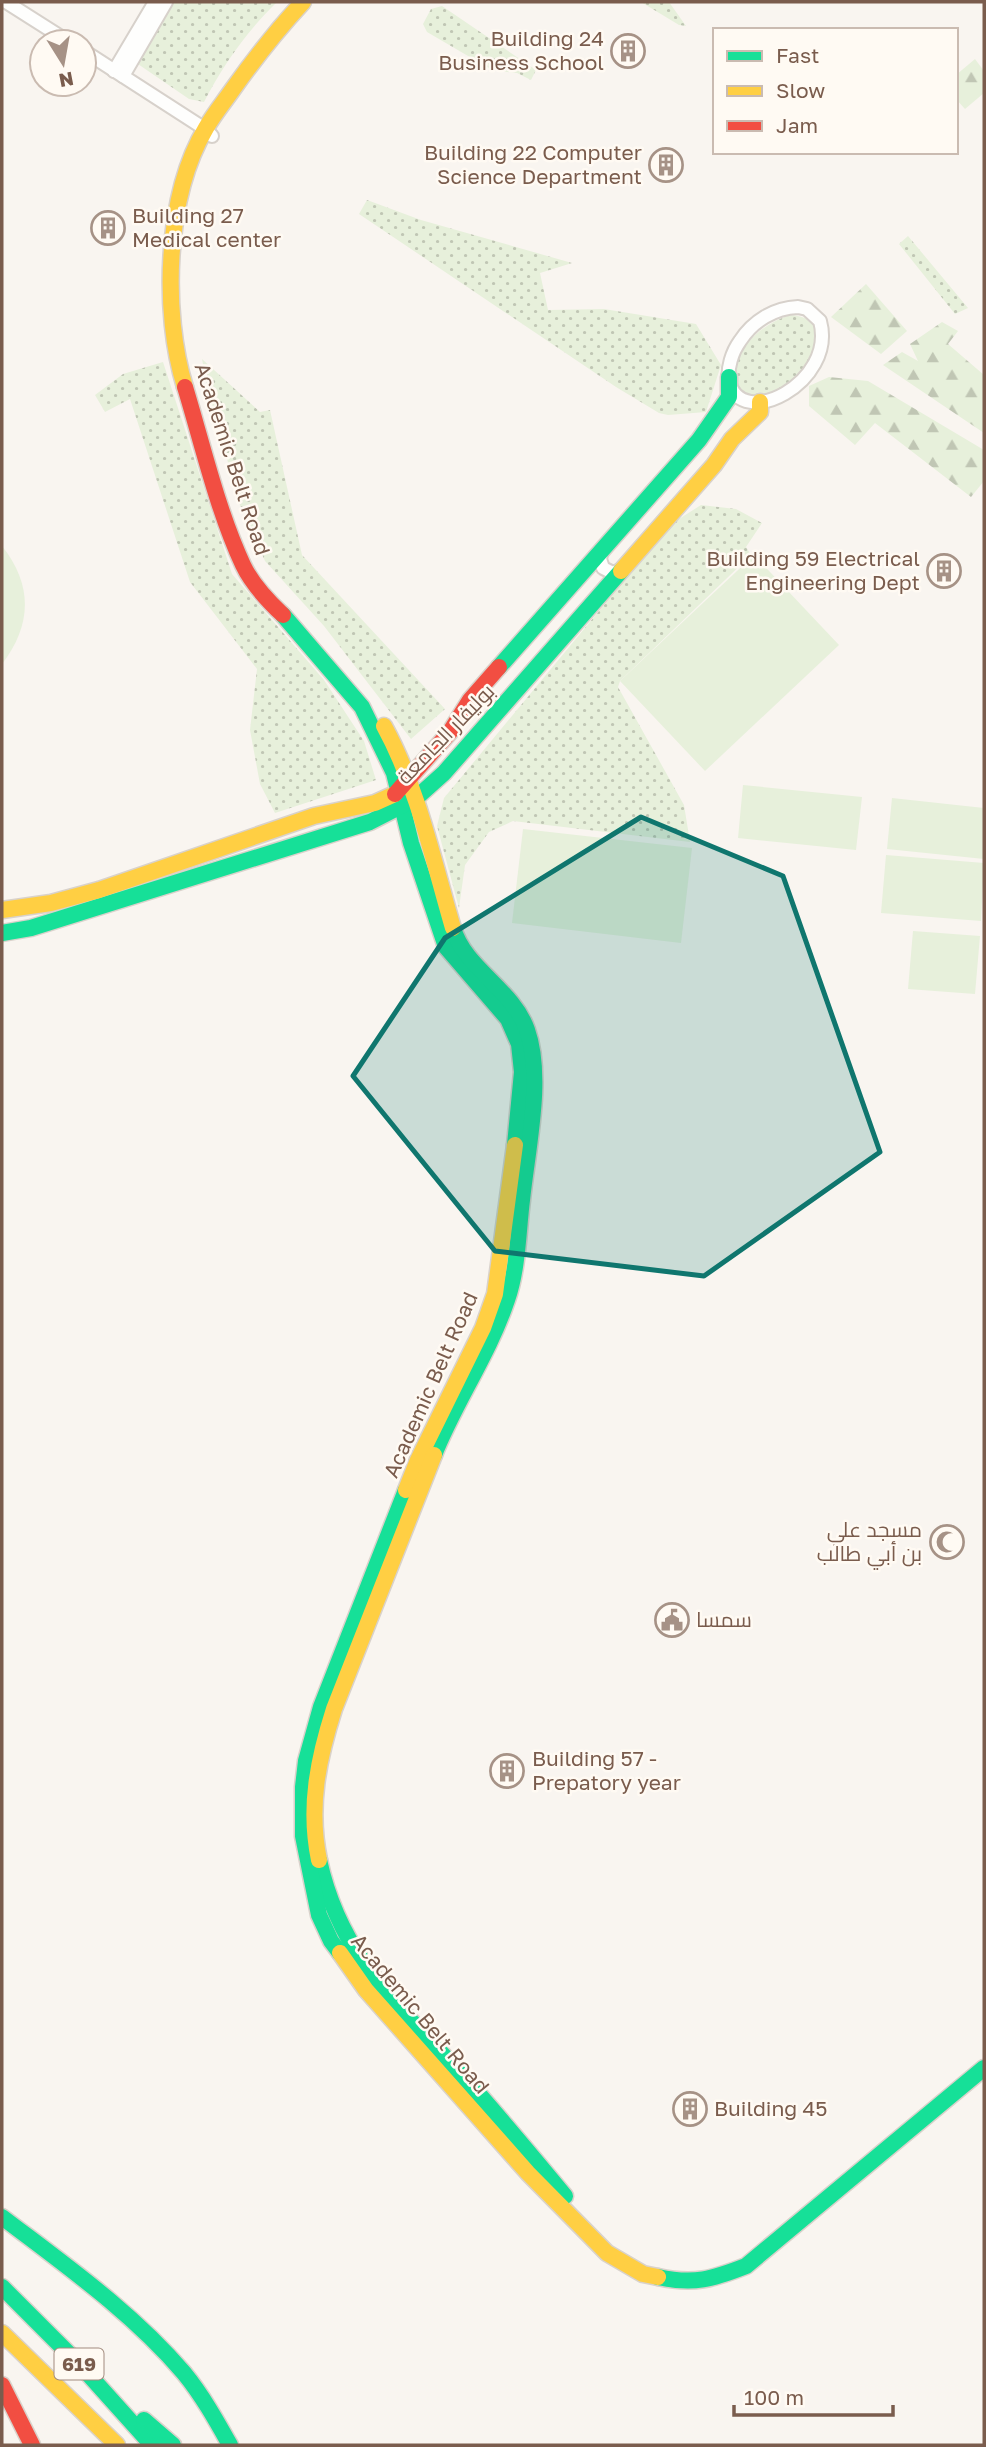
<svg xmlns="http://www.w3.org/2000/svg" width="986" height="2447" font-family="'Golos Text',Cairo,sans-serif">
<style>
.grass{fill:url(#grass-dots)}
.forest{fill:url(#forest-firs)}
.garden{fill:#e7f0db}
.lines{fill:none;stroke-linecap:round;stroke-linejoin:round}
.street-casing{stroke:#d7d1cb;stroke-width:16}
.fast-casing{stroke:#d9d2cb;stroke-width:19}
.slow-casing{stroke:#d9d2cb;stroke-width:19}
.jam-casing{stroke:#d9d2cb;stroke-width:19}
.street{stroke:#fefefd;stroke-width:12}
.fast{stroke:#16e098;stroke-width:16}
.slow{stroke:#ffcf43;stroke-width:16}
.jam{stroke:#f24e42;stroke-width:16}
.marked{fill:#0f766e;fill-opacity:0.2;stroke:#0f766e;stroke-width:5;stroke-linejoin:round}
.labels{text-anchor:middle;stroke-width:5;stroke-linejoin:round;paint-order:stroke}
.shield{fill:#fffaf3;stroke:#a28b7f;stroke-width:2}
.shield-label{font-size:19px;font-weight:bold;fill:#7a5c4d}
.poi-label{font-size:21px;fill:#7a5c4d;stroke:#fffaf3;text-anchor:end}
.street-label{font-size:21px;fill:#7a5c4d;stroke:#fffaf3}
</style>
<defs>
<pattern id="grass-dots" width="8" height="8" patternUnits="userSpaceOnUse" patternTransform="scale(1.75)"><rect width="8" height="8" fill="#e7f0db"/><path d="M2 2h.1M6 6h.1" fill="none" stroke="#c0c6b4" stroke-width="1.8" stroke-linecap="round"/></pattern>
<pattern id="forest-firs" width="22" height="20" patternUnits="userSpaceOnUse" patternTransform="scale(1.75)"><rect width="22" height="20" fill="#e7f0db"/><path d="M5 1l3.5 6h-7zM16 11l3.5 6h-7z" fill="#c0c6b4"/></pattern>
</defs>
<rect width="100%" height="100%" fill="#f9f5f0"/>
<g class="grass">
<path d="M170 2H277C247 31 223 65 204 102L189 99 135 62Z"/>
<polygon points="641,2 669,2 686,26 679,25"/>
<polygon points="442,6 536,70 531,80 517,73 492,70 427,32 423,24 431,9"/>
<polygon points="367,200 421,220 572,263 540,273 548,310 604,309 696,324 721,365 706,412 668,415 659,413 616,387 359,214"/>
<polygon points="908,236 968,308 955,314 899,244"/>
<path d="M790 315C848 319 801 387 769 396 763 398 754 396 747 396L736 385C732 350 759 325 790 315Z"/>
<polygon points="202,359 260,412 270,410 302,555 445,709 411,739 324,626 265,561 239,503 207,385"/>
<polygon points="163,362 232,574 324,680 364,741 376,780 275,813 260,784 250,730 257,669 190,582 130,399 105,412 95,395 123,374"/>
<polygon points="701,505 736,509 762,523 746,547 751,555 620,681 618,687 684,805 690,842 513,821 489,832 465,865 459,908 437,826 444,798 671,524"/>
</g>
<g class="forest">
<polygon points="975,59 984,71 984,93 965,109 956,99 956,75"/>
<polygon points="866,284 907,331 881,354 831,317"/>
<polygon points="942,322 958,331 948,344 984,375 984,433 883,365 902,352 918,361 910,344"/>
<polygon points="829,377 868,381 984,450 984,481 971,497 875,423 855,445 809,406 809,386"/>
</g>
<g class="garden">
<path d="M2 546C33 585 32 625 2 664Z"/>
<polygon points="754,555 839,645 705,771 620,681"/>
<polygon points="743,785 862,797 856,850 738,838"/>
<polygon points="892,798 984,808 984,859 887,849"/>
<polygon points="523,829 692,848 681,943 512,923"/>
<polygon points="886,855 984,863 981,921 881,913"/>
<polygon points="913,931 980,936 975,994 908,989"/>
</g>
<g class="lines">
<g class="street-casing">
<g id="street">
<polyline points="6,2 69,42"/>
<polyline points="84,51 205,129 212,136"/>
<polyline points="114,71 155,2"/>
<polyline points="123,76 166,2"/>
<path d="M798 307 807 309 820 321C837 383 740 432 729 381 727 368 732 352 740 341 753 321 774 308 798 307Z"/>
<polyline points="602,550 600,559 603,568 613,573 623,569"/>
</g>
</g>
<g class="fast-casing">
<g id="fast">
<polyline points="283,615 362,707 394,773 411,843 446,947 508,1019 519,1044 522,1072 515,1145"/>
<polyline points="499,667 699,440 729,397 729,377"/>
<polyline points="2,933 31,928 370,822 415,799 444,773 621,571"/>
<path d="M434 1455C455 1402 489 1354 507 1300 518 1269 518 1232 522 1200 527 1150 544 1078 527 1030 513 989 465 969 453 928"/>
<path d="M319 1860C340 1956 397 2005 461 2074 497 2114 531 2155 565 2196"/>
<polyline points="340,1953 331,1941 319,1915 303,1836 303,1787 306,1761 321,1707 406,1490"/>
<path d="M2 2217C65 2265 132 2312 184 2373 202 2395 216 2420 230 2445"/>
<path d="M658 2277C694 2285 713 2279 746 2266L984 2068"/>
<polyline points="2,2287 81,2366 152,2445"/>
<polyline points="144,2420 173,2445"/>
</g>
</g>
<g class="slow-casing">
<g id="slow">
<path d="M185 387C162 313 165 196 206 128 214 114 224 102 233 89 255 58 277 30 303 2"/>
<polyline points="621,571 714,465 732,439 760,412 760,402"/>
<path d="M384 726C418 788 433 860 453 928"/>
<polyline points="2,910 51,903 99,890 314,816 375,803 395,794"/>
<polyline points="406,1490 418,1460 483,1328 495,1294 515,1145"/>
<path d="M319 1860C308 1807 318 1759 334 1709L434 1455"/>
<polyline points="340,1953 366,1990 528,2173 607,2253 643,2274 658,2277"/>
<polyline points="2,2333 117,2445"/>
</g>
</g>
<g class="jam-casing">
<g id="jam">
<path d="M185 387C203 446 217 509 243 565 252 584 268 601 283 615"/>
<polyline points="395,794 450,732 470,700 499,667"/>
<polyline points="2,2385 32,2445"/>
</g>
</g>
<use href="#street" class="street"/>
<use href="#fast" class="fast"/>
<use href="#slow" class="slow"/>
<use href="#jam" class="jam"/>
</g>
<path class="marked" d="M641 817 783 876 880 1152 704 1276 495 1251 353 1076 445 938Z"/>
<defs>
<g id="building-ring" transform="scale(1.75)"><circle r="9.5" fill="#fffaf3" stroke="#a69286" stroke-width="1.5"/><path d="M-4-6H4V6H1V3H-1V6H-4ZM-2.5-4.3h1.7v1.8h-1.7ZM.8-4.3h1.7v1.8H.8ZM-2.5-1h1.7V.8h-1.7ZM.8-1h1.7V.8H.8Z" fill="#a69286"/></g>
<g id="mosque-ring" transform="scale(1.75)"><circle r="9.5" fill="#fffaf3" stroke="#a69286" stroke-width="1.5"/><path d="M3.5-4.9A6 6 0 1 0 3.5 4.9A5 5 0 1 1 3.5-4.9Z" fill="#a69286"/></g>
<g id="civic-ring" transform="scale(1.75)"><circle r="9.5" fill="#fffaf3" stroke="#a69286" stroke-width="1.5"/><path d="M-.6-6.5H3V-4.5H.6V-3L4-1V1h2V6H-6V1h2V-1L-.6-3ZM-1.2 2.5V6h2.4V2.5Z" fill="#a69286"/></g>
</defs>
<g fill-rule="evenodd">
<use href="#building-ring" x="628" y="51"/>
<use href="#building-ring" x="666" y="165"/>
<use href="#building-ring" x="108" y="228"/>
<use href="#building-ring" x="944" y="571"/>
<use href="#mosque-ring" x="947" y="1542"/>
<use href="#civic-ring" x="672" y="1620"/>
<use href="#building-ring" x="507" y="1771"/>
<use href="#building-ring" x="690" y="2109"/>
</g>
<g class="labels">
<rect class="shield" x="54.5" y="2348.5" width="49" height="31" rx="5"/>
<g class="shield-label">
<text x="79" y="2371">619</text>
</g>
<g class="poi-label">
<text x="604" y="46">Building 24<tspan x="604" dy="24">Business School</tspan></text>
<text x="642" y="160">Building 22 Computer<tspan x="642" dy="24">Science Department</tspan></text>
<text x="132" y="223" text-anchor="start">Building 27<tspan x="132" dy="24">Medical center</tspan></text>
<text x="920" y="566">Building 59 Electrical<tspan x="920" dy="24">Engineering Dept</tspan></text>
<text x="922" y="1537">مسجد علي<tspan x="922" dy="24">بن أبي طالب</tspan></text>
<text x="696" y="1627" text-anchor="start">سمسا</text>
<text x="532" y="1766" text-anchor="start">Building 57 -<tspan x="532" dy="24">Prepatory year</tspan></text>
<text x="714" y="2116" text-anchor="start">Building 45</text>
</g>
<g class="street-label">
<text transform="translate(232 459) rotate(72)" y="7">Academic Belt Road</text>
<text transform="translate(446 734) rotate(-46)" y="7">بوليفار الجامعة</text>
<text transform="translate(431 1385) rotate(-66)" y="7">Academic Belt Road</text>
<text transform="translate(420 2014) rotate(50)" y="7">Academic Belt Road</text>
</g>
</g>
<rect width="986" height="2447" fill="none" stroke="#7a5c4d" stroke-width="7"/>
<rect x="713" y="28" width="245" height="126" fill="#fffaf3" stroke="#cabbb1" stroke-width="2"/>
<rect x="727" y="51" width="35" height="10" fill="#16e098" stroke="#cabbb1" stroke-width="2"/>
<text x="776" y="63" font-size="21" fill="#7a5c4d">Fast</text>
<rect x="727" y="86" width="35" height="10" fill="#ffcf43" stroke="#cabbb1" stroke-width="2"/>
<text x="776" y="98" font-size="21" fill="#7a5c4d">Slow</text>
<rect x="727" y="121" width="35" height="10" fill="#f24e42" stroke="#cabbb1" stroke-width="2"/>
<text x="776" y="133" font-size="21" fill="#7a5c4d">Jam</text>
<g transform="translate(63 63) rotate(169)"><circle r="33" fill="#fffaf3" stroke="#cabbb1" stroke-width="2"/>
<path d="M0-5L12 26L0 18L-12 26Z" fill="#a69286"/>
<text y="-10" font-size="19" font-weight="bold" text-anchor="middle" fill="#7a5c4d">N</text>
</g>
<path d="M734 2405v10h159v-10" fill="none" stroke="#7a5c4d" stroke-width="3.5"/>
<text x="744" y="2405" font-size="21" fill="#7a5c4d" stroke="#fffaf3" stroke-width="5" paint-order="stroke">100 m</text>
</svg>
